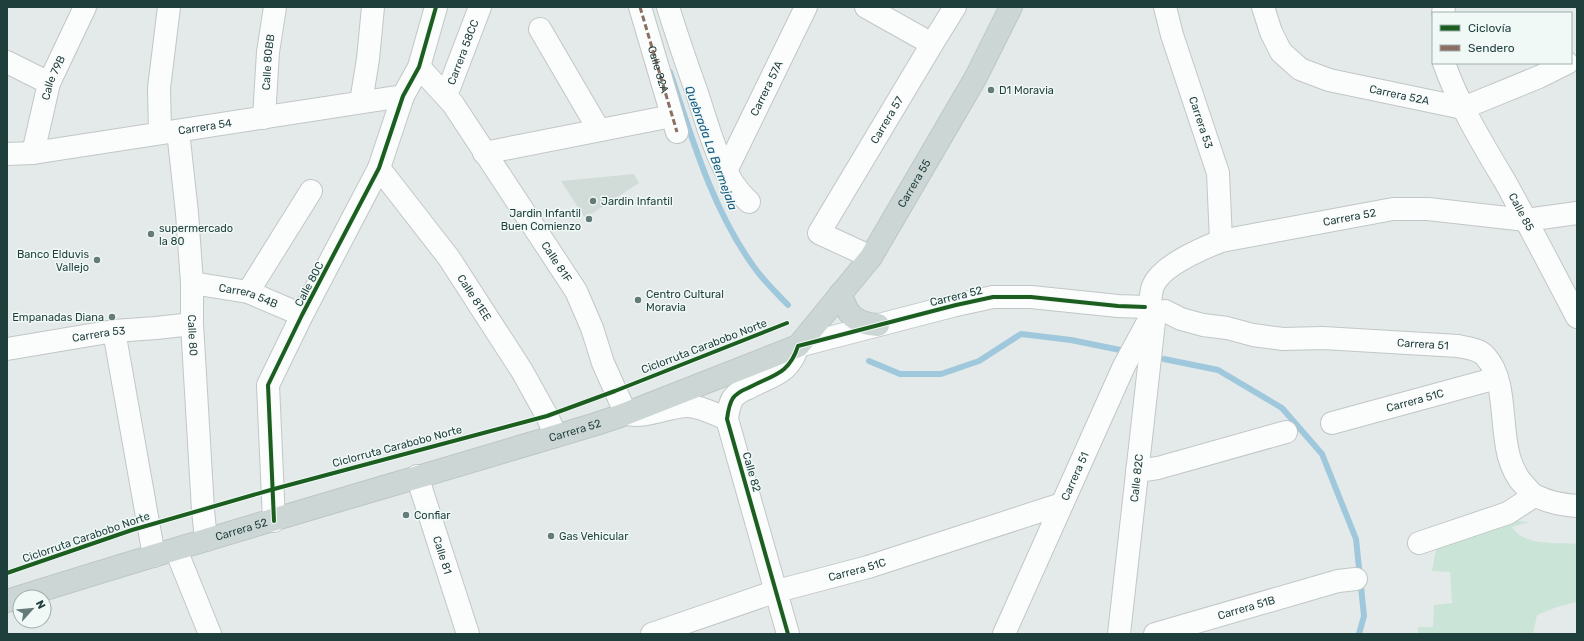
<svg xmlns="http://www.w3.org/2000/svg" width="1584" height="641" font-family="Rubik,sans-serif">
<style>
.built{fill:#d1dcd9}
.green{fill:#cbe4d8}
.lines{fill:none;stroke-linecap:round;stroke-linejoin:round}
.stream{stroke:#a0c8dd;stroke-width:6}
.minor-casing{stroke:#c1c7c6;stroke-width:24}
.major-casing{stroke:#bcc6c5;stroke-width:24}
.minor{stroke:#fbfcfc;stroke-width:22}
.major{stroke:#ccd6d5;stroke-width:22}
.quiet{stroke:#8d6e63;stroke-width:3;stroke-dasharray:6 3;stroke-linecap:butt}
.cycleway-casing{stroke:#f1f9f7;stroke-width:6}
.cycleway{stroke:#1b5e20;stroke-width:4}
.poi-dot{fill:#647b79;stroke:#f1f9f7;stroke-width:1.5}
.labels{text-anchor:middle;stroke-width:3;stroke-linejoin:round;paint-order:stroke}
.street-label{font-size:11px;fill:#1f3f3d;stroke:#f1f9f7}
.poi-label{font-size:11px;fill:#1f3f3d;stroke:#f1f9f7;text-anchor:start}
.water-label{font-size:12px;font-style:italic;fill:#135981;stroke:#f1f9f7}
</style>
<rect width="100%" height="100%" fill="#e4eae9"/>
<polygon class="built" points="634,174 639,183 585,218 561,181"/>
<path class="green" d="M1516 521 1530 522 1512 527C1524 547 1557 542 1577 544V602L1557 607 1537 615 1533 634H1418V627H1433L1434 605 1452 603 1450 572 1432 571 1437 544Z"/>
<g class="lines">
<g class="stream">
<path d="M670 72C692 138 712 209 754 267 763 280 776 293 788 305"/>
<polyline points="1164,359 1218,370 1282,408 1322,454 1356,539 1364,616 1359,634"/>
<polyline points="869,361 900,374 941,374 979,361 1021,334 1071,340 1120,350"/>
</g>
<g class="minor-casing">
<g id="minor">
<polyline points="640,7 677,132"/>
<path d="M668 7C677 36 687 65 697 93 709 129 720 176 749 202"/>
<polyline points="866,7 932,44"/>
<path id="s1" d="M1165 7 1172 35 1218 173 1221 241"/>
<path id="s2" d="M1263 7 1271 32 1281 52 1300 69 1329 80 1463 108 1539 77 1567 63"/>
<polyline points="1443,13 1444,7"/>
<polyline points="540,29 599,130"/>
<polyline points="7,62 49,83"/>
<path id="s3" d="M1444 63C1459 106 1484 146 1507 185 1531 229 1554 273 1577 317"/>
<path id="s4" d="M419 67 453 104 576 291 592 328 603 363 626 414C647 418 664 408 685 406 699 405 714 414 727 419"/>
<path id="s5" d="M446 96 480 7"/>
<polyline points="361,102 368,59 373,7"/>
<path id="s6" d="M264 118 268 52 275 7"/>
<path id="s7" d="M178 131 187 213 192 283V324L203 510 206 540"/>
<polyline points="160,132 159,88 169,7"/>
<path id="s8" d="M33 153 49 83 85 7"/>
<polyline points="484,153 672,116"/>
<path id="s9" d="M7 154 33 153 403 96"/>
<path id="s10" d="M379 168 449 258 522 371 547 416 556 436"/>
<path id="s11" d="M726 171 806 7"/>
<path id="s12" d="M871 257 819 233 932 44 955 7"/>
<path id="s13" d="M192 283 248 292 302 315"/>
<polyline points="248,292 311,191"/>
<path id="s14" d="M1150 302C1151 297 1151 291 1153 286 1161 266 1201 249 1221 241L1393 209H1428L1526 220 1577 213"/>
<path id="s15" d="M1165 311 1181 319 1203 325 1227 328 1253 335 1283 339 1323 338 1458 346C1467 348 1480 349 1486 357 1514 389 1492 453 1525 486 1528 489 1531 494 1536 496 1548 502 1563 505 1577 506"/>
<polyline points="114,331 154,556"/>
<path id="s16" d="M7 349 114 331 156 328 192 324"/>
<path id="s17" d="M1332 423 1497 378"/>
<polyline points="1137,471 1158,468 1286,432"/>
<path id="s18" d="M417 476 468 634"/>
<polyline points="274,521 268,385 302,315 379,168 403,96 419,67 436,7"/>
<polyline points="1419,543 1508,513 1534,496"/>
<polyline points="176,550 210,634"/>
<path id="s19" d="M652 634 777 591 868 567 1062 504"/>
<path d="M788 634 727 419C728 412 729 404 733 398 737 393 743 390 748 388 772 375 789 375 798 346L956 305 993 297H1031L1118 306 1145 307"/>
<path id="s20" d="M1004 634 1124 366 1149 320"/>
<path id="s21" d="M1119 634 1154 322"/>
<path id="s22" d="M1155 634 1338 581 1356 579"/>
</g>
</g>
<g class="major-casing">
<g id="major">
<path d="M841 293C846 315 856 324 878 325"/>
<path id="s23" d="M7 601C203 539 400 483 596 424L620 416 798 346 871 257 976 77 1011 7"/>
</g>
</g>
<use href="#minor" class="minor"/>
<use href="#major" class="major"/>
<path class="quiet" id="s24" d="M640 7 677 132"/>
<g class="cycleway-casing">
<g id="cycleway">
<polyline points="274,521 268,385 302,315 379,168 403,96 419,67 436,7"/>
<polyline points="7,573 132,530 274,489 547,416 615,391 787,323"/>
<path d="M788 634 727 419C728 412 729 404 733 398 737 393 743 390 748 388 772 375 789 375 798 346L956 305 993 297H1031L1118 306 1145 307"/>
</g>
</g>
<use href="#cycleway" class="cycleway"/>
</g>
<g class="poi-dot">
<circle cx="991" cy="90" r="4"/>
<circle cx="593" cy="201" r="4"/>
<circle cx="589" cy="219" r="4"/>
<circle cx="151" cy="234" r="4"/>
<circle cx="97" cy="260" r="4"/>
<circle cx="638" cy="300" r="4"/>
<circle cx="112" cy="317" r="4"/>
<circle cx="406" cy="515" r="4"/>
<circle cx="551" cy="536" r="4"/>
</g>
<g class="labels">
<g class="street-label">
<text dy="4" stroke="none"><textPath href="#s5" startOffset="47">Carrera 58CC</textPath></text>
<text dy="4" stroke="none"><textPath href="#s6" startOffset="56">Calle 80BB</textPath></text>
<text dy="4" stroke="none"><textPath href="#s24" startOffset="65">Calle 82A</textPath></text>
<text dy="4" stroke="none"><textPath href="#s8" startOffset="78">Calle 79B</textPath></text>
<text dy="4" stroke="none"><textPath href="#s11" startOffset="92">Carrera 57A</textPath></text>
<text dy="4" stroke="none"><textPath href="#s2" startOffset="177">Carrera 52A</textPath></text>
<text dy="4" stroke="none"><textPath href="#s12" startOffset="189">Carrera 57</textPath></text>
<text dy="4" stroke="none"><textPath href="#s1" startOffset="121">Carrera 53</textPath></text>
<text dy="4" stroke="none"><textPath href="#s9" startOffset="200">Carrera 54</textPath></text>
<text dy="4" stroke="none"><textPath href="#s23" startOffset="1032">Carrera 55</textPath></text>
<text dy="4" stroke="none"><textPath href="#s3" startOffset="168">Calle 85</textPath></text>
<text dy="4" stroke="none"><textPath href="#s14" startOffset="230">Carrera 52</textPath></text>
<text dy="4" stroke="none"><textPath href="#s4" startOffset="239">Calle 81F</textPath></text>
<text transform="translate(309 284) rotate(-62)" y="4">Calle 80C</text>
<text dy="4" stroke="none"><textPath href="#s13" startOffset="58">Carrera 54B</textPath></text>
<text transform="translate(956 296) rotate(-14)" y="4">Carrera 52</text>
<text dy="4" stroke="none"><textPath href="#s10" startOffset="161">Calle 81EE</textPath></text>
<text dy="4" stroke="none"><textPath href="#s16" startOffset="93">Carrera 53</textPath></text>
<text dy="4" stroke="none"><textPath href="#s7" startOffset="205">Calle 80</textPath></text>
<text dy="4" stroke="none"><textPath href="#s15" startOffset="262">Carrera 51</textPath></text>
<text transform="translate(704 346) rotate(-21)" y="4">Ciclorruta Carabobo Norte</text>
<text dy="4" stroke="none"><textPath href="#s17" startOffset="86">Carrera 51C</textPath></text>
<text dy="4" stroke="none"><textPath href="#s23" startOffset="593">Carrera 52</textPath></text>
<text transform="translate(397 446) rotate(-15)" y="4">Ciclorruta Carabobo Norte</text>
<text transform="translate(752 472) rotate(74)" y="4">Calle 82</text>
<text dy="4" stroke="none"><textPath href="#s20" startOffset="173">Carrera 51</textPath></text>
<text dy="4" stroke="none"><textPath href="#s21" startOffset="157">Calle 82C</textPath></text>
<text dy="4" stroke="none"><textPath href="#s23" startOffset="245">Carrera 52</textPath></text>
<text transform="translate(86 537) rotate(-19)" y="4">Ciclorruta Carabobo Norte</text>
<text dy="4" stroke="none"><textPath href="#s18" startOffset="83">Calle 81</textPath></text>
<text dy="4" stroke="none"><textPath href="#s19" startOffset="215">Carrera 51C</textPath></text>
<text dy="4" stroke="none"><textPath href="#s22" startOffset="95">Carrera 51B</textPath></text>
</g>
<g class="poi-label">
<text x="999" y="94">D1 Moravia</text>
<text x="601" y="205">Jardin Infantil</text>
<text x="581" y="217" text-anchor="end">Jardin Infantil<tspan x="581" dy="13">Buen Comienzo</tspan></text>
<text x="159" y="232">supermercado<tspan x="159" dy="13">la 80</tspan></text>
<text x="89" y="258" text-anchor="end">Banco Elduvis<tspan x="89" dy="13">Vallejo</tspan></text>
<text x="646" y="298">Centro Cultural<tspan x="646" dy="13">Moravia</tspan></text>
<text x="104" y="321" text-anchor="end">Empanadas Diana</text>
<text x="414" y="519">Confiar</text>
<text x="559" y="540">Gas Vehicular</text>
</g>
<g class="water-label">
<text transform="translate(711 148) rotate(70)" y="4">Quebrada La Bermejala</text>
</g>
</g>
<rect width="1584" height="641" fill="none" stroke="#1f3f3d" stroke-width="16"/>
<rect x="1432" y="12" width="140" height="52" fill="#f1f9f7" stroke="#9dafad"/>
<rect x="1440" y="25" width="20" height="6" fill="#1b5e20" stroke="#9dafad"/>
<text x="1468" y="32" font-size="12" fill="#1f3f3d">Ciclovía</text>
<rect x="1440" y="45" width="20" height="6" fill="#8d6e63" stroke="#9dafad"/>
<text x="1468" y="52" font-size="12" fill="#1f3f3d">Sendero</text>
<g transform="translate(32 609) rotate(63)"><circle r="19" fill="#f1f9f7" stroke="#9dafad"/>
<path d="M0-3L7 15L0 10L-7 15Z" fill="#647b79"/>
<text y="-6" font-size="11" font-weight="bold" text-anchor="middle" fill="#1f3f3d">N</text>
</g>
</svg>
